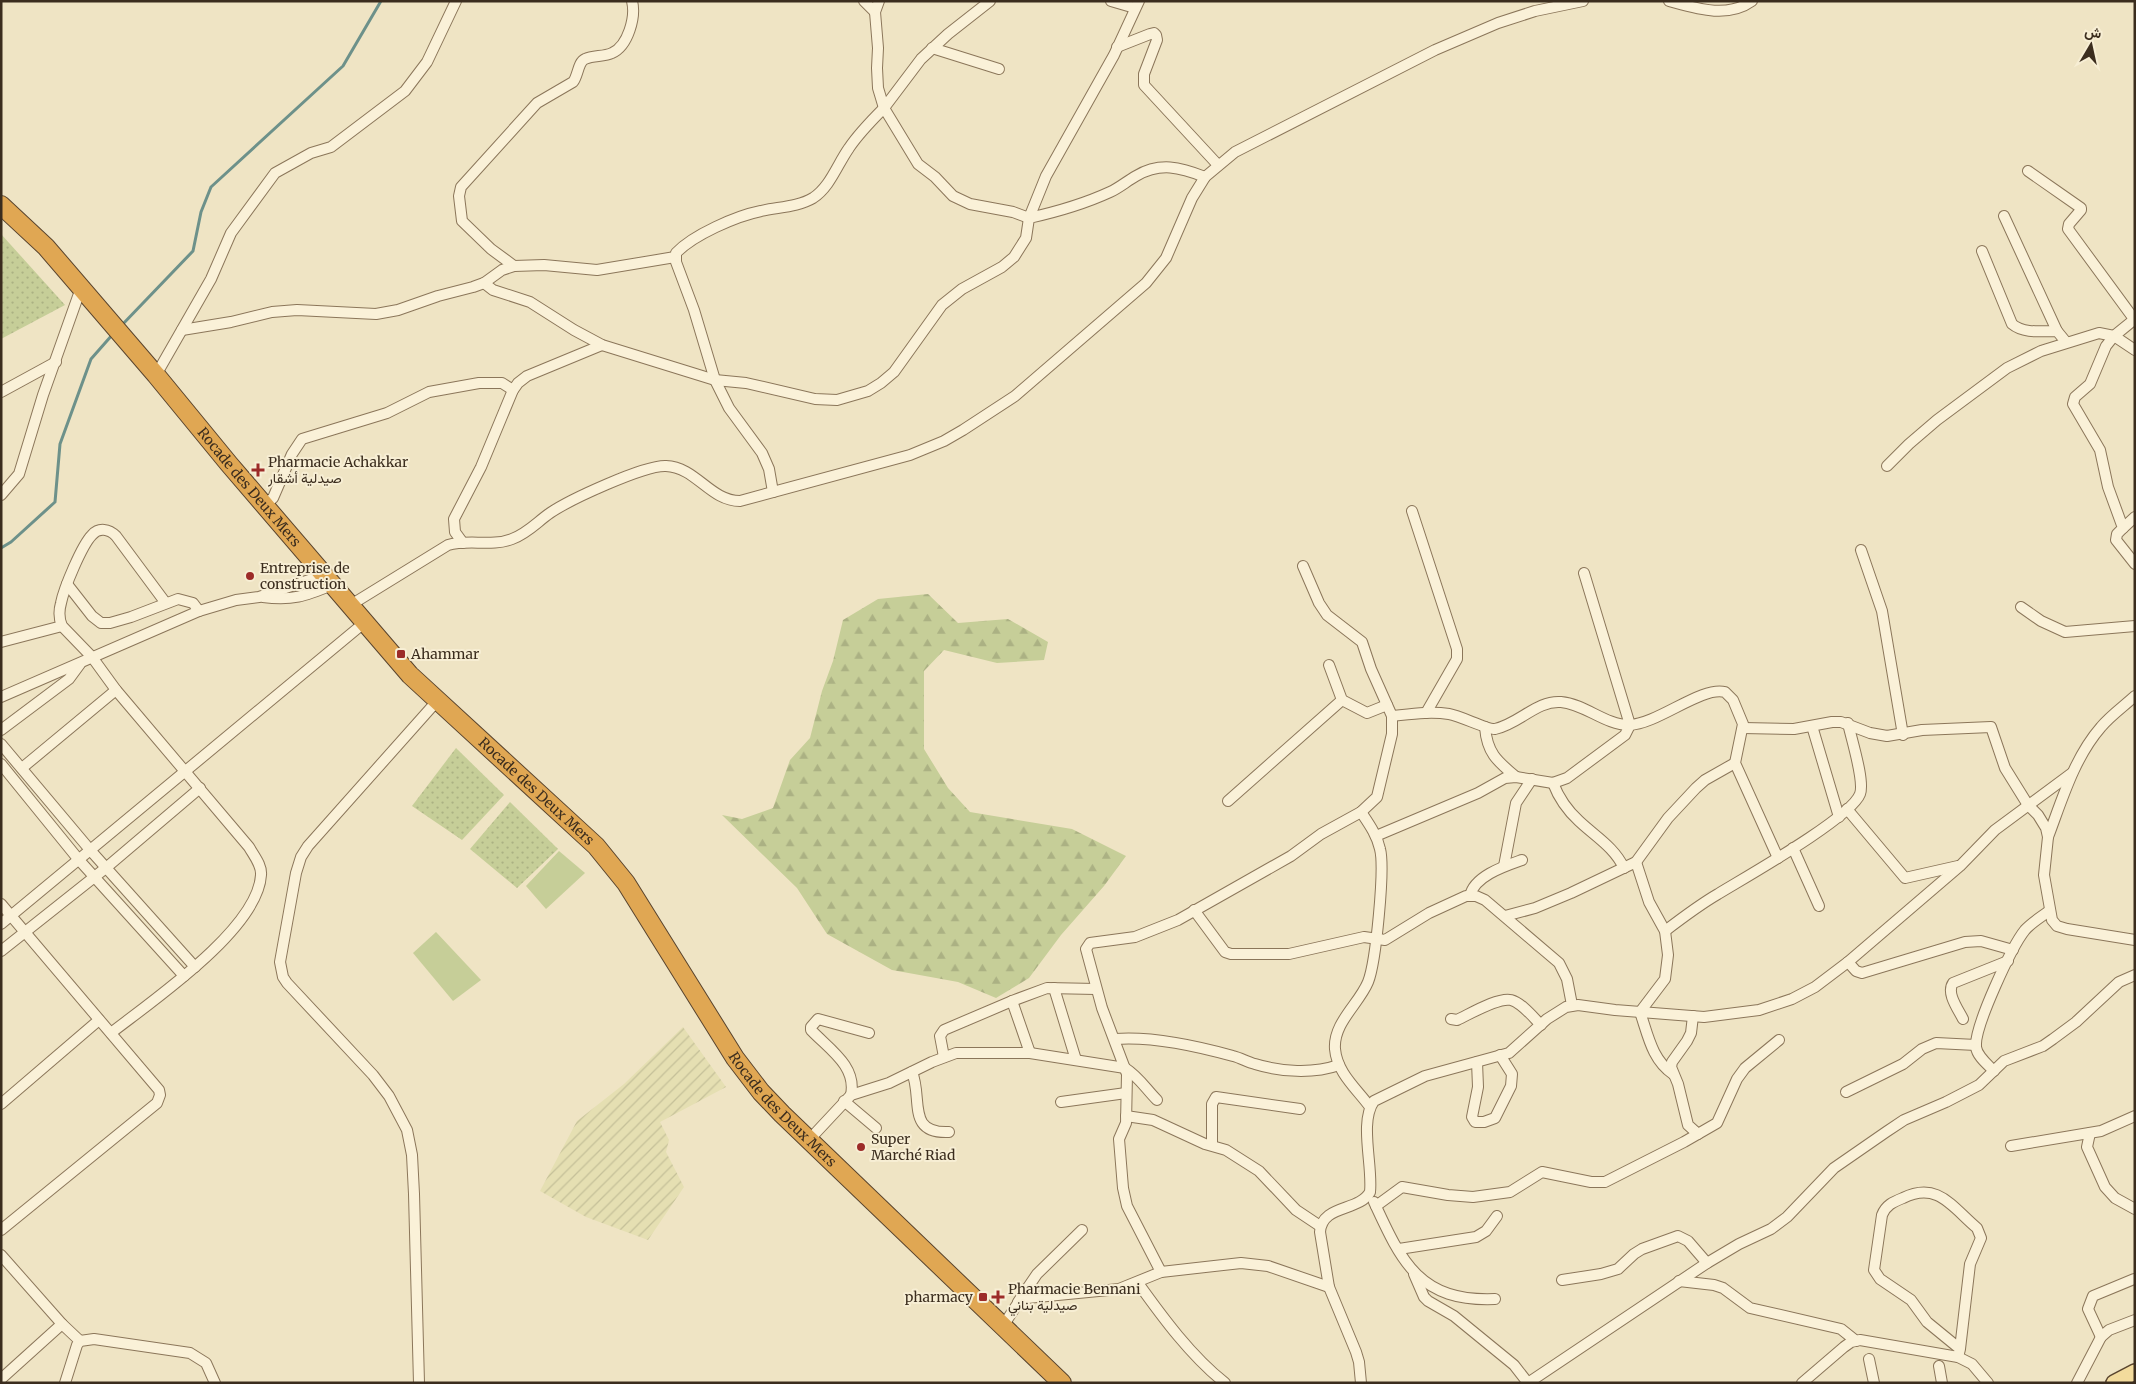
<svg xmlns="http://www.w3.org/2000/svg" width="2136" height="1384" font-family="Merriweather,Vazirmatn,serif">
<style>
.farmland{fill:url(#farmland-furrows)}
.grass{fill:url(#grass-dots)}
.forest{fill:url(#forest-firs)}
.green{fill:#c6ce98}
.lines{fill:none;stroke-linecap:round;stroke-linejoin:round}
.stream{stroke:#6d918a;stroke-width:3}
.street-casing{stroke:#8b765a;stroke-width:12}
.primary-casing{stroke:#59442e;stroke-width:18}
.highway-casing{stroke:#59442e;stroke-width:20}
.street{stroke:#faf1d8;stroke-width:10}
.primary{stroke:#f3db9c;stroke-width:15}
.highway{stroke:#e0a753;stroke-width:18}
.poi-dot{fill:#9c2b28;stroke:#f7eed4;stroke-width:2}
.labels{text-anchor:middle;stroke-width:4;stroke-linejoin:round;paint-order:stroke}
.poi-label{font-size:14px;fill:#3b2d1e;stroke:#f7eed4;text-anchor:start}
.street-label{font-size:14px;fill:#3b2d1e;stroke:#f7eed4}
</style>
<defs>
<pattern id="farmland-furrows" width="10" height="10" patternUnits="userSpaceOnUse" patternTransform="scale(1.25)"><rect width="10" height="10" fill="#e5dfb2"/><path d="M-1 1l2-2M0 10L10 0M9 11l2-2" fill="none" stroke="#c5c099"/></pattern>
<pattern id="grass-dots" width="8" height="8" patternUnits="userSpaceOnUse" patternTransform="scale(1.25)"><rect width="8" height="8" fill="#c6ce98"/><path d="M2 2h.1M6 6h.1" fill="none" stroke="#abb183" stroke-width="1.8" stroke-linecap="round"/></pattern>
<pattern id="forest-firs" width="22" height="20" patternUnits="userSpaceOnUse" patternTransform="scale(1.25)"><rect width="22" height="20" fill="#c6ce98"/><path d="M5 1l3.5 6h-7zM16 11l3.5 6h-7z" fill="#abb183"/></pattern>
</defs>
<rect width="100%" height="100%" fill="#efe4c4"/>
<polygon class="farmland" points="683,1027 726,1087 660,1122 669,1140 666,1152 684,1187 648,1240 586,1217 540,1191 577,1121 624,1084"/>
<g class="grass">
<polygon points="1,234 65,305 1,339"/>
<polygon points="456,748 504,795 462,840 412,806"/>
<polygon points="510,802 558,849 517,888 470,849"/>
</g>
<polygon class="forest" points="928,594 958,623 1008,619 1048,642 1044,660 997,663 944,650 924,671 924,749 948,788 970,812 1072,829 1126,856 1104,886 1061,935 1029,978 996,998 958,982 892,970 827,934 797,888 722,815 742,819 773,808 790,760 810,738 822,691 833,661 843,620 878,599"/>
<g class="green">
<polygon points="559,851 585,873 546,909 526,886"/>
<polygon points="436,932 481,980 453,1001 413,953"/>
</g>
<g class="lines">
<g class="stream">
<polyline points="121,326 193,251 201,212 211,187 343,66 381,1"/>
<polyline points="1,548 11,542 55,502 60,444 91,359 113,334"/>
</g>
<g class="street-casing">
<g id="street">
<polyline points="864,1 875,12"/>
<polyline points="879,1 875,12 878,48 877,68 878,88 884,108"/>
<polyline points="1111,1 1135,8"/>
<path d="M1669 1C1695 8 1727 19 1752 1"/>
<polyline points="1117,47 1150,34 1154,33 1156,35 1157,40 1144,74 1144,85 1218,165"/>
<polyline points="932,48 999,69"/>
<polyline points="884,108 921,59 948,34 990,1"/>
<polyline points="2028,171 2081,208 2081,210 2069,224 2068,229 2134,319"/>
<polyline points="2004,216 2057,331"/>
<path d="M1982 251 2012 324C2024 334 2042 331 2057 331L2066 342"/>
<path d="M514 266 491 249 462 221 459 196 461 187 537 103 573 82C578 76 578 62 585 59 593 55 604 57 612 53 628 46 636 17 632 1"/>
<path d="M484 283 493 290 530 302 574 330 602 345 715 380 746 383 815 399 837 400 868 391 881 383 894 372 942 305 962 289 1002 267 1014 257 1026 238 1029 218C1056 212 1084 204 1110 192 1119 188 1127 181 1136 176 1160 162 1180 167 1205 177"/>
<polyline points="2135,319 2114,336 2106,346 2090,384 2075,397 2073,404 2100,450 2108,487 2123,528 2117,534 2116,540 2135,564"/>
<polyline points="182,330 231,322 272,312 297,310 376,314 398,310 438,296 473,287 484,283 502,270 514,266 544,265 597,270 675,257"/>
<polyline points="156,375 211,279 231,233 275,173 311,153 331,147 405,91 427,62 456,1"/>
<polyline points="1,392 56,362"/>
<polyline points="1887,466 1909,444 1937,420 2007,368 2041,351 2099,333 2114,336 2135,350"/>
<path d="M773 492 769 469 762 453 729 408 715 380 694 310 676 262V253C693 235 736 216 761 211 778 207 798 207 813 198 830 187 837 165 849 148 859 133 871 121 884 108L918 164 935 177 953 196 970 204 1013 212 1029 218 1046 176 1114 55 1139 1"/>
<polyline points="1,495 19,474 43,395 81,288"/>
<polyline points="264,505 273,498 292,454 302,439 387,413 429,392 479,383 502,383 513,390"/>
<polyline points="1412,511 1457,649 1457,659 1426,713"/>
<polyline points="2123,528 2135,517"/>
<polyline points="463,543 455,532 454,519 481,467 513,390 518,383 527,376 602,345"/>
<polyline points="1861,550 1882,611 1903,735"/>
<polyline points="67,584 92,616 101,623 110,623 131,617 178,599 193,603 199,611"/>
<path d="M263 597C292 601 305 596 332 585"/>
<path d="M349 606 448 545C469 539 491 547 512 539 528 533 537 522 550 513 569 500 644 465 666 466 696 467 710 501 740 501L910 455 944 441 963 430 1015 396 1146 283 1166 258 1192 198 1205 177 1235 152 1435 50 1498 23 1535 11 1583 1"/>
<polyline points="2021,607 2041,621 2065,632 2135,626"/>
<polyline points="1,642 62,626"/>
<polyline points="1329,665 1342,700 1367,713 1387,705"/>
<polyline points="1,697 199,611 236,600 259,597 324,575"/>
<path d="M1392 716C1411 714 1430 711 1449 714 1461 716 1488 730 1495 729 1519 724 1537 700 1561 702 1585 704 1605 725 1629 725 1658 724 1701 686 1725 692L1733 700 1743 724 1735 763 1778 858"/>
<polyline points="1812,726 1839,817"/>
<path d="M1485 727C1487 753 1497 761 1516 777"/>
<polyline points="1743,728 1794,729 1832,722 1841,722 1870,733 1887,736 1922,730 1991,727 2005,768 2028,805 2038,815 2046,828 2048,837 2044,875 2052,920 2057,926 2067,929 2135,940"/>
<polyline points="1,730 69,679 80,664"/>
<polyline points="1,744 91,851 195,967"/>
<polyline points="1,764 79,860 184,976"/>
<polyline points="22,768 116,690"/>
<path d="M1553 783C1558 796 1568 811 1579 821 1596 837 1614 847 1624 868"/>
<polyline points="1228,801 1342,700"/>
<polyline points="1847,809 1905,878 1958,866"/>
<path d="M1361 812C1369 824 1377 835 1380 849 1385 868 1376 962 1368 982 1359 1004 1333 1023 1335 1049 1337 1073 1357 1089 1370 1107"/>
<polyline points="1376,836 1478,793 1505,778 1516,777 1553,783 1567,778 1625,735 1630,725 1584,573"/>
<path d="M2048 837C2062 800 2074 758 2101 727 2110 716 2124 706 2135 696"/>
<polyline points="1793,848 1819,906"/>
<path d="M1636 862 1649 902 1665 931 1668 955 1665 979 1640 1012C1648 1035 1652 1060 1673 1074"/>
<polyline points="1504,866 1516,803 1532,779"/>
<path d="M1470 896C1474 876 1505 866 1522 860"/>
<polyline points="1,904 159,1090 160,1095 157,1103 1,1230"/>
<polyline points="1194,910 1225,952 1231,954 1289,954 1364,937 1385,940 1429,913 1466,896 1476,896 1485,900 1559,963 1567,979 1572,1005"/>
<polyline points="1505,916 1535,908 1571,893 1636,862 1668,818 1696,788 1705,780 1735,763"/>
<polyline points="1,924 364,623"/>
<path d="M1665 931C1682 918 1699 905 1718 894 1744 878 1851 818 1860 794 1865 781 1851 738 1848 723"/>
<polyline points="1,951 107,867 200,788"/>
<polyline points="1848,962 1856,971 1862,973 1965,942 1981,941 2013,950"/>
<polyline points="1054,988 1076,1060"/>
<polyline points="1012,1001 1030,1053"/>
<polyline points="1693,1016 1691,1033 1687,1041 1672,1062 1671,1067 1678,1084 1688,1125 1698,1134"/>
<path d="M1451 1019 1457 1020C1470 1014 1498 997 1511 1000 1522 1003 1533 1017 1541 1025"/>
<path d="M1963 1019C1958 1009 1946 993 1953 983L2008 961"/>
<path d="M111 1033C152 1001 258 929 261 875 262 865 254 856 249 847L116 690 92 657 62 626C59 619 59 610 61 603 64 588 82 545 92 535 99 527 109 529 116 536L165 602"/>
<path d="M1115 1039C1152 1036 1197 1046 1233 1056 1241 1058 1247 1062 1255 1064 1281 1072 1313 1074 1339 1065"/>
<polyline points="944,1057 940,1036 944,1030 1012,1001 1047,988 1096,989"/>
<polyline points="1477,1062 1478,1087 1472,1117 1475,1122 1484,1122 1495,1118 1511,1086 1512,1074 1500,1055"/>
<path d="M1994 1071C1987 1064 1977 1056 1976 1047 1974 1027 2012 946 2025 930 2031 923 2041 917 2049 911"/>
<path d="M912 1072C923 1099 906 1134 949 1132"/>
<polyline points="1846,1092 1903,1064 1922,1049 1936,1043 1976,1045"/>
<path d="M851 1095C857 1066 829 1049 811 1030V1027L818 1019 869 1033"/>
<polyline points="844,1101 876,1128"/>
<polyline points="1061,1102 1126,1093"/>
<polyline points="1,1104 99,1020"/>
<polyline points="1126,1116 1153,1120 1205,1144 1226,1150 1259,1171 1296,1210 1320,1226"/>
<polyline points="2090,1133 2087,1147 2105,1187 2115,1198 2135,1209"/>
<path d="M809 1140 851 1095 889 1083 932 1062 956 1053H1030L1125 1068C1139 1077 1146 1089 1157 1100"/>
<polyline points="1212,1145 1212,1104 1216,1097 1300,1109"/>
<polyline points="2011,1146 2101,1131 2135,1116"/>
<path d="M1374 1202C1402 1263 1420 1302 1495 1299"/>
<polyline points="1376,1206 1402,1187 1448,1195 1473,1197 1510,1192 1542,1172 1591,1182 1605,1182 1684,1142 1717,1123 1737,1079 1745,1068 1779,1040"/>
<polyline points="1399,1249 1476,1237 1486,1231 1497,1216"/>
<polyline points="1,1255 62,1324 80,1341"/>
<polyline points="1161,1272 1127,1206 1123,1188 1119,1139 1126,1123 1127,1074 1102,1008 1086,949 1090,943 1135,937 1178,920 1291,856 1321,834 1361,812 1377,797 1392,734 1392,716 1371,669 1362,642 1327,615 1319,603 1303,566"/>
<polyline points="1414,1274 1424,1297 1428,1301 1454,1316 1514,1365 1528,1383"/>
<polyline points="1562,1280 1601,1274 1618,1269 1634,1254 1642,1249 1678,1236 1688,1241 1707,1263"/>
<polyline points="1679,1281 1714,1285 1723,1288 1750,1308 1841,1329 1856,1341"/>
<path d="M1138 1283C1163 1318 1191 1356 1225 1383"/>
<polyline points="1018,1302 1037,1274 1082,1230"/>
<polyline points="1003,1326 1018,1303 1027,1298 1119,1289 1161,1272 1241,1263 1268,1266 1329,1287"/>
<polyline points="2101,1337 2088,1309 2093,1296 2134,1279"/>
<path d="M1958 1357 1960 1349 1970 1264 1981 1238 1977 1228C1952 1207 1938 1181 1903 1198 1893 1202 1886 1205 1882 1215L1874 1270 1880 1279 1911 1300 1927 1322 1960 1349"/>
<polyline points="1869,1359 1874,1383"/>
<polyline points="1939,1366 1942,1383"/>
<polyline points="1,1379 62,1324"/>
<polyline points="65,1383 77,1345 80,1341 94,1339 190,1353 206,1363 215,1383"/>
<polyline points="419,1383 414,1194 412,1155 407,1130 389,1096 373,1075 287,983 283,977 280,962 296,873 301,857 308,846 437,701"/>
<path d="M1361 1383 1359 1362 1356 1352 1329 1287 1320 1232C1322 1204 1359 1212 1370 1192 1373 1166 1359 1122 1374 1101L1425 1076 1509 1053 1547 1019 1566 1007 1578 1005 1615 1010 1704 1017 1759 1010 1792 999 1815 987 1848 962 1960 866 1995 830 2072 773"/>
<polyline points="1528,1383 1707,1263 1739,1244 1771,1229 1787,1217 1834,1168 1886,1132 1904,1120 1946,1102 1979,1085 2004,1061 2043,1046 2053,1039 2076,1022 2119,982 2135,975"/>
<polyline points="1802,1383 1844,1347 1851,1342 1860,1340 1958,1357 1972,1364 1988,1383"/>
<polyline points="2077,1383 2101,1337 2109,1330 2135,1320"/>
</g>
</g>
<g class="primary-casing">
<polyline id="primary" points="2114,1383 2135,1372"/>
</g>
<g class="highway-casing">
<g id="highway">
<path id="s1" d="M1 205 46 247 156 375 229 464 410 675 596 846 626 883 735 1058 761 1092 782 1114 1062 1383"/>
</g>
</g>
<use href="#street" class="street"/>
<use href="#primary" class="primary"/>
<use href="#highway" class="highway"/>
</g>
<g class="poi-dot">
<path d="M255.5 462.5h5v5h5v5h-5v5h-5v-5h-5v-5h5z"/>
<circle cx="250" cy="576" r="5"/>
<rect x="396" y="649" width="10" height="10" rx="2.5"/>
<circle cx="861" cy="1147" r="5"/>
<rect x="978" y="1292" width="10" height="10" rx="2.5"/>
<path d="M995.5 1289.5h5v5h5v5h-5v5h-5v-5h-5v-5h5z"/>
</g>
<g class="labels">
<g class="poi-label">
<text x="268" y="467">Pharmacie Achakkar<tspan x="268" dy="16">صيدلية أشقار</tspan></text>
<text x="260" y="573">Entreprise de<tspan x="260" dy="16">construction</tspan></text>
<text x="411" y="659">Ahammar</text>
<text x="871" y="1144">Super<tspan x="871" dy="16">Marché Riad</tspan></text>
<text x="1008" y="1294">Pharmacie Bennani<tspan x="1008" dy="16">صيدلية بناني</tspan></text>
<text x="973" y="1302" text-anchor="end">pharmacy</text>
</g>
<g class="street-label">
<text dy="5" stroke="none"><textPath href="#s1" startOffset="376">Rocade des Deux Mers</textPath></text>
<text dy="5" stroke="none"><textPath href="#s1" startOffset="795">Rocade des Deux Mers</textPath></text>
<text dy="5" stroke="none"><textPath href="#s1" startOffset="1200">Rocade des Deux Mers</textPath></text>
</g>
</g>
<rect width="2136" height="1384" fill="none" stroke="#3b2d1e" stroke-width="5"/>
<g transform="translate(2091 45) rotate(9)" stroke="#f7eed4" stroke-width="4" paint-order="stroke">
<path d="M0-4L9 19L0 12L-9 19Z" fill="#3b2d1e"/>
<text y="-8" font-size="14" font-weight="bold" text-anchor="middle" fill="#3b2d1e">ش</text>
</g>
</svg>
